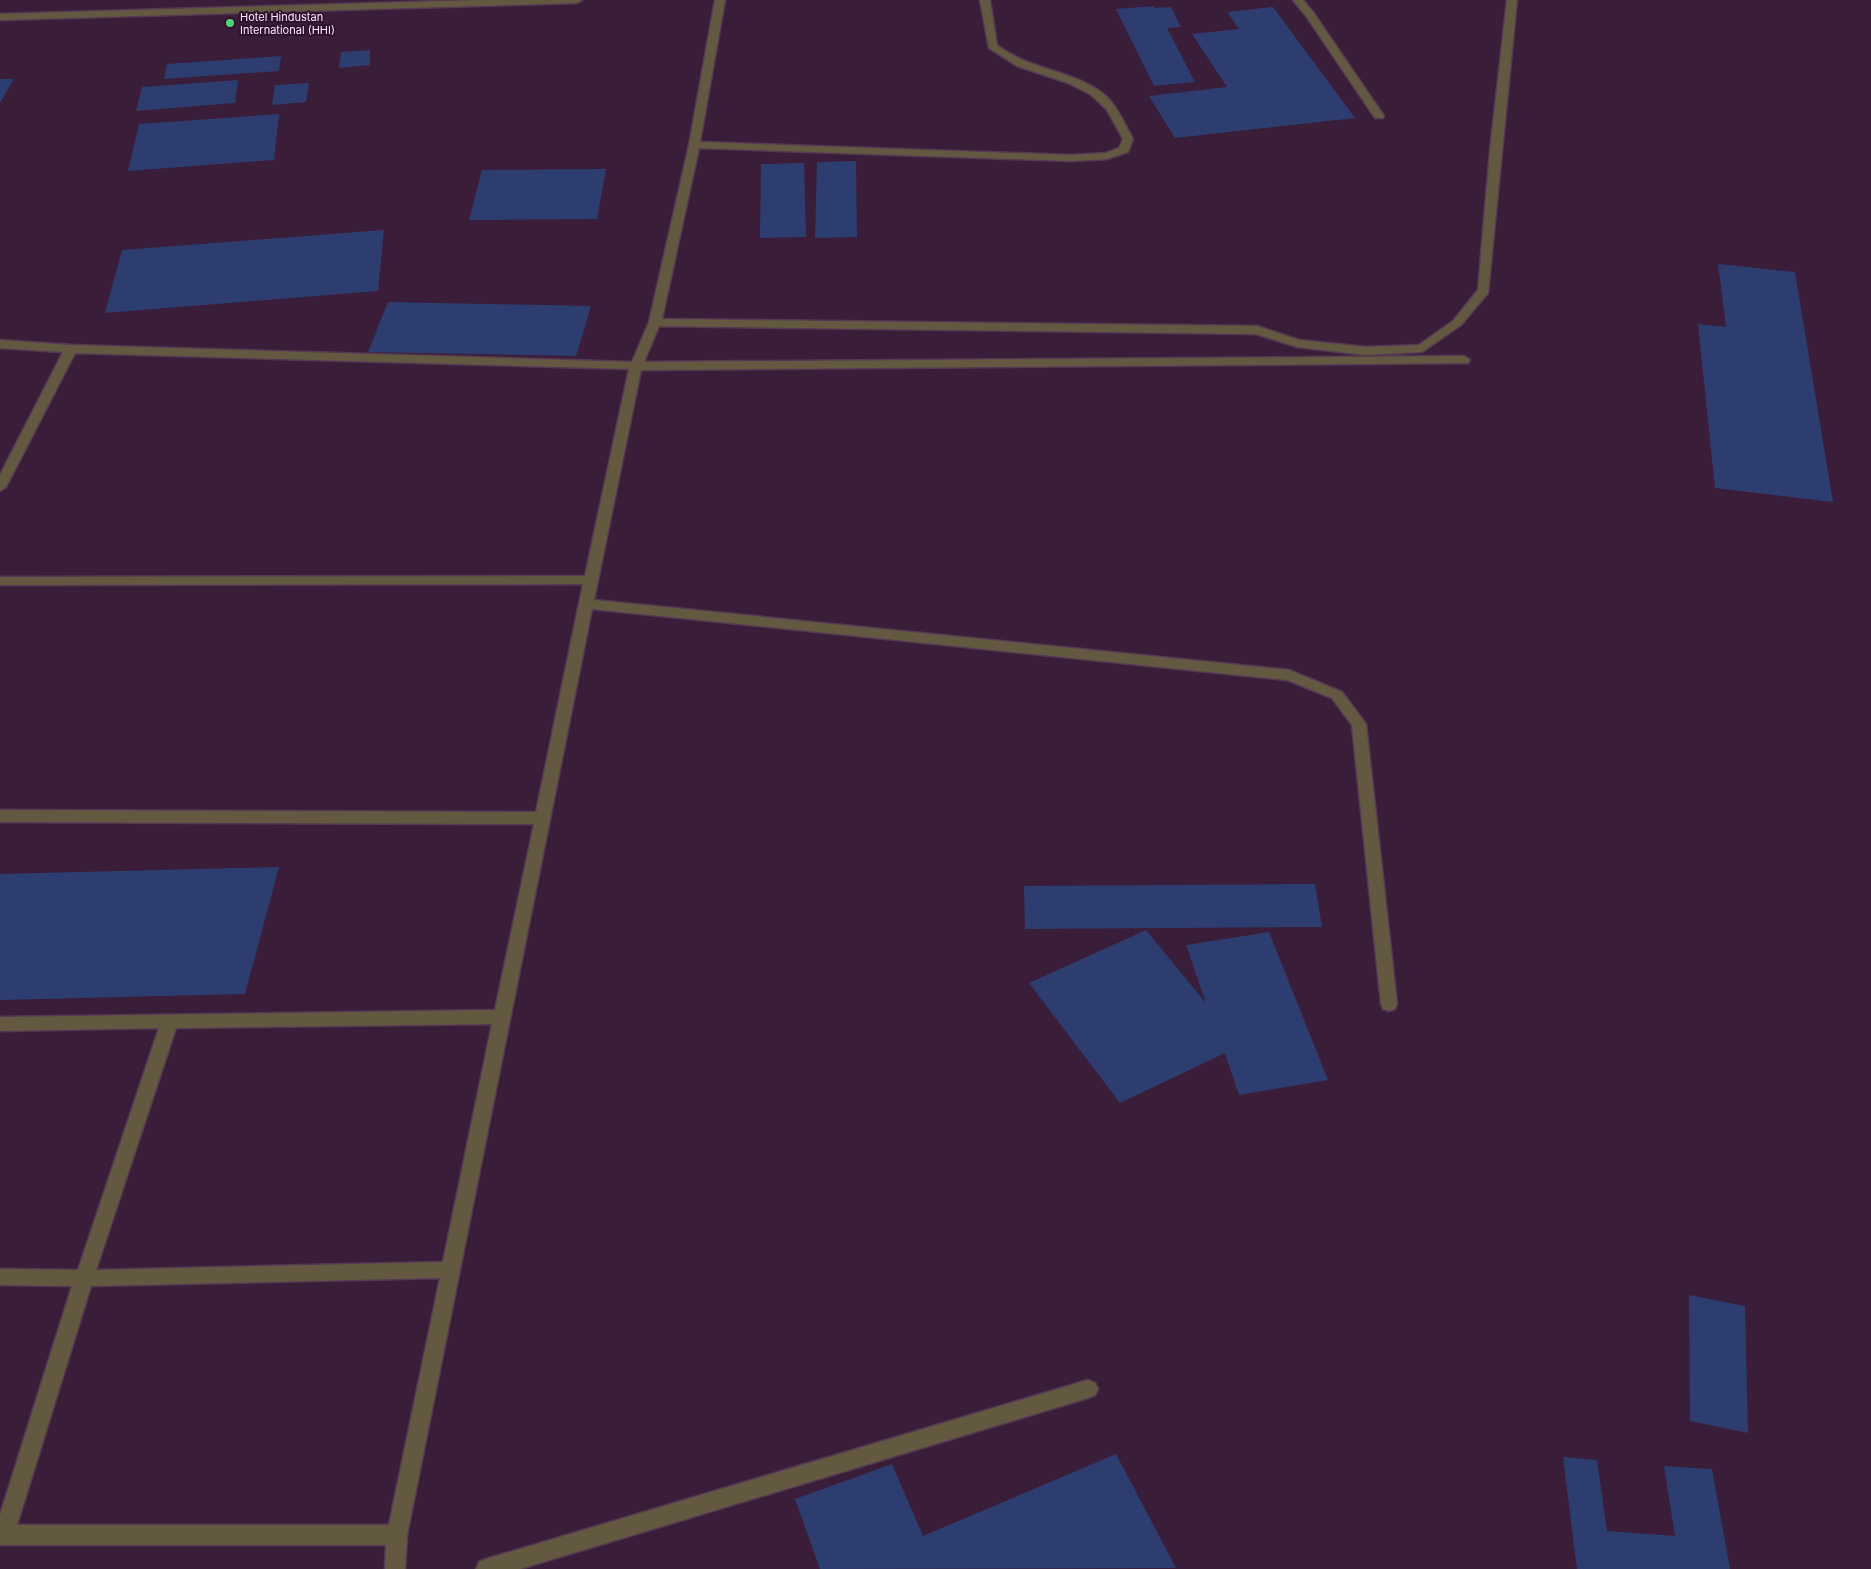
<svg xmlns="http://www.w3.org/2000/svg" width="1871" height="1569" font-family="Inter,sans-serif">
<style>
.building{fill:#2e3d6f}
.lines{fill:none;stroke-linecap:round;stroke-linejoin:round}
.minor-casing{stroke:#553953;stroke-width:3}
.minor{fill:#635941;fill-rule:evenodd}
.poi-dot{fill:#50d674;stroke:#2f132e;stroke-width:2}
.labels{text-anchor:middle;stroke-width:4;stroke-linejoin:round;paint-order:stroke}
.far-poi-label{font-size:11px;fill:#fce8fa;stroke:#2f132e;text-anchor:start}
</style>
<rect width="100%" height="100%" fill="#3a1d38"/>
<g class="building">
<polygon points="1154,6 1155,8 1171,7 1181,27 1167,28 1195,82 1154,86 1116,9"/>
<polygon points="1273,7 1355,118 1175,138 1149,96 1227,87 1192,34 1239,29 1227,12"/>
<polygon points="370,50 370,65 339,68 341,52"/>
<polygon points="281,56 279,71 164,79 167,64"/>
<polygon points="0,79 14,79 0,103"/>
<polygon points="238,80 235,103 136,111 142,87"/>
<polygon points="309,83 306,102 272,105 275,85"/>
<polygon points="279,114 274,160 128,171 139,124"/>
<polygon points="856,161 857,237 815,238 817,162"/>
<polygon points="804,163 806,237 760,238 761,164"/>
<polygon points="606,169 597,219 469,220 482,170"/>
<polygon points="384,230 378,291 105,313 122,250"/>
<polygon points="1718,264 1795,272 1833,502 1715,488 1698,324 1726,327"/>
<polygon points="388,302 591,306 576,356 368,352"/>
<polygon points="279,867 245,994 0,1000 0,874"/>
<polygon points="1315,884 1322,927 1025,929 1024,886"/>
<polygon points="1146,930 1206,1003 1186,945 1269,932 1328,1080 1239,1095 1225,1053 1120,1103 1029,983"/>
<polygon points="1689,1295 1745,1306 1748,1433 1690,1421"/>
<polygon points="1116,1454 1176,1568 820,1569 795,1499 892,1464 923,1536"/>
<polygon points="1563,1457 1597,1460 1607,1531 1675,1536 1664,1466 1712,1469 1730,1569 1577,1569"/>
</g>
<g class="lines">
<g class="minor-casing">
<g id="minor">
<polygon points="481,0 582,0 577,3 0,20 0,14"/>
<path d="M715 0H725L700 142 1071 155 1106 153 1119 148 1123 139 1107 110 1090 94 1068 83 1017 66 989 48 980 0H990L997 45C1030 71 1079 71 1107 97 1119 109 1125 125 1133 139L1128 152 1107 159 1071 161 699 148 662 319 1257 326 1299 340 1366 347 1419 345 1453 321 1478 290 1490 151 1507 0H1517L1488 293 1461 325 1422 352 1366 355 1297 347 1256 334 659 326 644 362 1464 356 1470 360 1468 363 641 370 594 600 1289 670 1342 692 1366 724 1397 1004 1395 1009 1389 1011 1383 1009 1381 1004 1352 725 1332 698 1287 680 592 609 407 1535 405 1569H385L386 1545H0V1515L72 1286 0 1285V1269L78 1270 159 1028 0 1031V1017L495 1010 534 824 0 822V810L536 812 583 584 0 585V577L585 576 629 369 75 353 6 487 0 491V475L63 352 0 348V340L71 345 632 362 649 322 689 145ZM492 1024 443 1262 96 1270 176 1028ZM440 1278 389 1525H17L91 1286Z"/>
<polygon points="1293,0 1303,0 1313,12 1384,116 1383,118 1375,118 1306,16"/>
<polygon points="1088,1380 1095,1383 1098,1389 1095,1395 1088,1398 520,1569 476,1569 479,1562 486,1559"/>
</g>
</g>
<use href="#minor" class="minor"/>
</g>
<circle class="poi-dot" cx="230" cy="23" r="5"/>
<g class="labels">
<g class="far-poi-label">
<text x="240" y="21">Hotel Hindustan<tspan x="240" dy="13">International (HHI)</tspan></text>
</g>
</g>
</svg>
